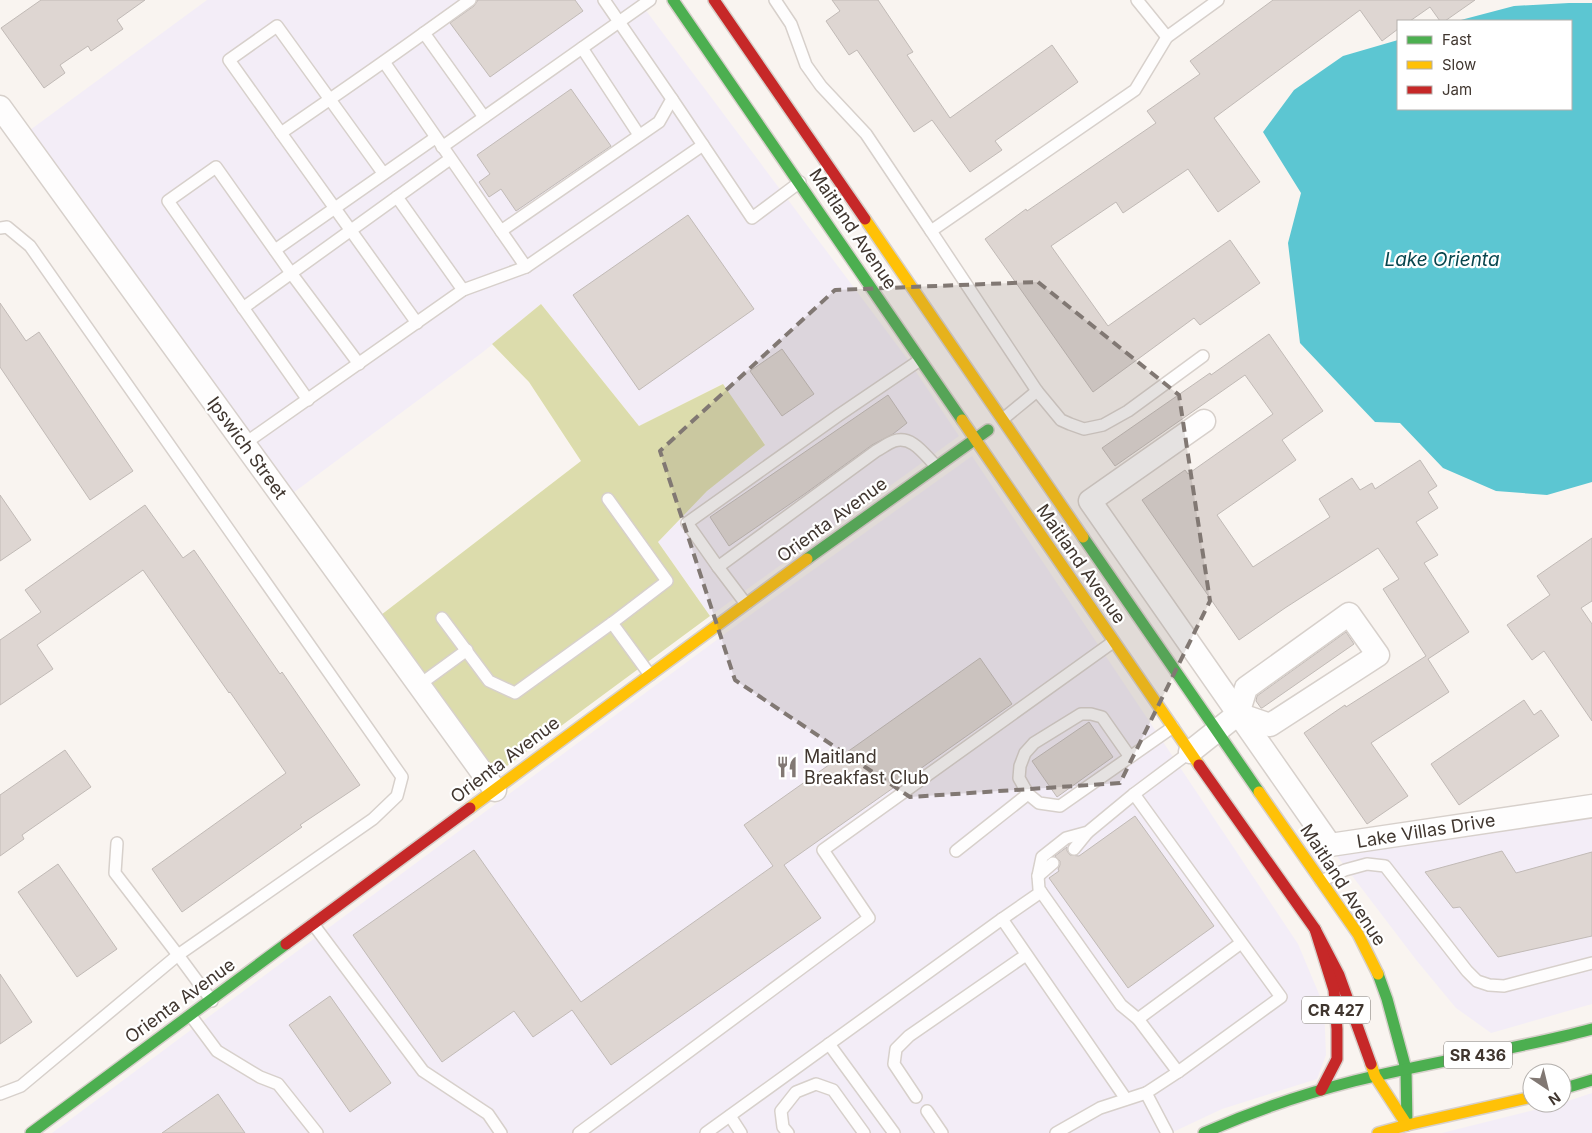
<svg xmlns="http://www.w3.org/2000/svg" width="1592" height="1133" font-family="Inter,sans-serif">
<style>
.commercial{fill:#f3edf7}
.green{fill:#dcdcac}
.water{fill:#5cc6d2}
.building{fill:#ded6d2;stroke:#c1bab6}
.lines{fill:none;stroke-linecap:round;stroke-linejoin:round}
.lane-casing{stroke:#d7d0cb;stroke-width:14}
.street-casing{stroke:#d7d0cb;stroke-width:25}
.fast-casing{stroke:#d7d0cb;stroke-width:14}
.slow-casing{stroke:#d7d0cb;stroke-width:14}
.jam-casing{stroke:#d7d0cb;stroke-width:14}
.lane{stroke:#fefdfd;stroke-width:11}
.street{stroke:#fefdfd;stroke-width:22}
.fast{stroke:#4caf50;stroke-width:11}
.slow{stroke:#ffc107;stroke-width:11}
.jam{stroke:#c62828;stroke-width:11}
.marked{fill:#817873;fill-opacity:0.2;stroke:#817873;stroke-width:4;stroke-dasharray:10 6;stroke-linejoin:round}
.labels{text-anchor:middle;stroke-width:4.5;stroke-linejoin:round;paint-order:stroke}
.shield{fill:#fff;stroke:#79726d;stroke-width:1}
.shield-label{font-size:16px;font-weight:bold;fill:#40362f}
.street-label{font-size:18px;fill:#40362f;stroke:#fff}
.poi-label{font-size:18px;fill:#40362f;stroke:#fff;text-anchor:start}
.water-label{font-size:19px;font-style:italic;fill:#08464e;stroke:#fff}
</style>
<rect width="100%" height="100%" fill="#f9f4f0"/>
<g class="commercial">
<polygon points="207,0 638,0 906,357 959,436 710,616 658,542 707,491 765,444 722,384 639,426 541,304 483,352 293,493 30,130"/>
<polygon points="972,456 1298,944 1324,1006 1326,1055 1317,1079 1222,1109 1171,1133 52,1133 753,613"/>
<polygon points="1592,817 1592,1004 1491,1033 1456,1008 1417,961 1337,856"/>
<polygon points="1592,1093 1592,1133 1442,1133 1562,1103"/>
</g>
<polygon class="green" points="541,304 639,426 723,384 765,445 707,491 658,542 710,616 496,774 381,615 581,461 529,382 492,344"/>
<polygon class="water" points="1569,3 1592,3 1592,482 1547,495 1496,491 1443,468 1400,423 1375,422 1300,343 1288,243 1301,193 1263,132 1294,90 1343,56 1398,40 1398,109 1571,109 1571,21 1457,21 1514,6"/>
<g class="building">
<polygon points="41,0 145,0 117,20 123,29 91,51 88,46 60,65 65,73 44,88 1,28"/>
<polygon points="478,0 575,0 583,11 490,77 450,23 474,6"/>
<polygon points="832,0 878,0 913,52 907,55 950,118 1052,45 1078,82 995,141 1002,150 970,172 932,120 914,132 857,50 849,55 826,21 840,11"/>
<polygon points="1273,0 1475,0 1445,21 1440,21 1430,7 1410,21 1398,21 1398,29 1382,41 1360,10 1214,118 1260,182 1218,212 1188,169 1123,213 1116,202 1051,246 1108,326 1230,240 1260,283 1200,325 1194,318 1093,392 985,239 1026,209 1027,211 1156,123 1147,111 1200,74 1190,61"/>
<polygon points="571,89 611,146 516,211 501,189 489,197 479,182 490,174 477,155"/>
<polygon points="688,215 754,309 639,390 573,295"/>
<polygon points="0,303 26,341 39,332 133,471 90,500 0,367"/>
<polygon points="1269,334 1323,411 1282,440 1296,460 1217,515 1253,567 1330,517 1319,499 1352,478 1360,490 1372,483 1375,489 1420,460 1437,486 1428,492 1438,508 1416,522 1438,555 1424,563 1469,632 1428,659 1449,692 1371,743 1408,796 1367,824 1304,733 1345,705 1346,707 1426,656 1383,589 1399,579 1378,548 1285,608 1239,640 1142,500 1185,470 1188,474 1273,414 1245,375 1115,466 1102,448 1210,373 1211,375"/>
<polygon points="782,349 814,394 782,416 750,371"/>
<polygon points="888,395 907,423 893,434 872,445 806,493 729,546 710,517"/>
<polygon points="0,495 31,540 0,561"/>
<polygon points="145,505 183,558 194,550 280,674 282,672 360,785 300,825 302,827 182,912 152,869 286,773 230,692 229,693 143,570 37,645 53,669 0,705 0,640 41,612 25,590"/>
<polygon points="1592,538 1592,601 1581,608 1592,624 1592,721 1544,651 1532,660 1507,625 1550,595 1537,576"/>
<polygon points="1346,632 1354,644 1262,708 1261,708 1256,701 1257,696"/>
<polygon points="980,658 1012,704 784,865 821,918 611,1065 572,1010 533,1037 514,1011 442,1062 353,935 474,850 581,1002 773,866 744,825"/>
<polygon points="1524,700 1534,715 1541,710 1559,736 1459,805 1431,764"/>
<polygon points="1089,722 1113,757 1057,797 1032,761"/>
<polygon points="65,750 91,787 22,835 24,839 0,856 0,795"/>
<polygon points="1135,816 1214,926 1128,988 1049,878 1059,871 1058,869 1060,865 1060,861 1055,856 1067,847 1067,851 1070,855 1079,856"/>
<polygon points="1502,851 1516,873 1592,852 1592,936 1498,957 1460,907 1453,908 1425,872"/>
<polygon points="58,864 117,949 77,977 18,892"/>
<polygon points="0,974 32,1022 0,1044"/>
<polygon points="330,996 391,1083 350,1112 289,1025"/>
<polygon points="218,1094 245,1133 162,1133"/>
</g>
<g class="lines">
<g class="lane-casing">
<g id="lane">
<polyline points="470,0 424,33 484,117"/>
<polyline points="775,0 791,24 806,65 821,86 866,134 931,231"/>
<polyline points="1137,0 1167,37"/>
<polyline points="582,48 639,135"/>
<polyline points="384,62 501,231 659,122 672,99 604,0"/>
<polyline points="672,99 752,218 800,182"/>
<polyline points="281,133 417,323"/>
<polyline points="442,147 650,0"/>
<polyline points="450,159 397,197 463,290"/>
<path d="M383 173 277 26 229 60 281 133C329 100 377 67 424 33"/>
<polyline points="0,228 7,227 30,246 402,777 397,796 373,819 178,955 21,1086 0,1094"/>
<polyline points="501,231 526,267 703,145"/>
<polyline points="275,250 435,138"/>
<polyline points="243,308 397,197"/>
<polyline points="1203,356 1128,411 1103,425 1084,429 1070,424 1061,420 1037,391 931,231 1135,90 1167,37 1218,0"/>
<polyline points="308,400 168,201 216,167 291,273 359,364"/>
<polyline points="1003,419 1037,391"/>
<polyline points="244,444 463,290 526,267"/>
<polyline points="608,499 667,581 612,623 650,675"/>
<path d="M718 567 876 451C882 448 888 443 894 441 912 435 924 454 936 466"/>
<polyline points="746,604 718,567 687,523 839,415 920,360"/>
<polyline points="442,618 489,681 515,693 612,623"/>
<polyline points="419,685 467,650"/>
<polyline points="1130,757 1102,717 1091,714 1081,714 1034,743 1025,753 1020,766 1019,778 1028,794 1039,803 1060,806 1173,727"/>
<polyline points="1134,794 1088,832 1066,838 1042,857 1038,876 1039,889 1121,1005 1138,1019"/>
<polyline points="117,843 115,873 178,955 212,1001"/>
<polyline points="1074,849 1087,833"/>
<polyline points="956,851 1028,794"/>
<polyline points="1038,876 1053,863"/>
<polyline points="1321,881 1345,870 1367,864 1385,866 1467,971 1477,981 1489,985 1504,986 1592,963"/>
<polyline points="1002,919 1041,892"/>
<polyline points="313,924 423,1071 488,1114 501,1133"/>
<polyline points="191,1016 217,1051 260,1077 278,1084 317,1133"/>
<polyline points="829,1044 894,1133"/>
<polyline points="1178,1072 1138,1019 1241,943"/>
<polyline points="916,1097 894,1064 896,1049 909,1036 1026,955"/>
<polyline points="927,1111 942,1133"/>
<polyline points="730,1116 741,1133"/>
<polyline points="579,1133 869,918 823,850 1113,642"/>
<polyline points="706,1133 1002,919 1126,1099"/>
<polyline points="788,1133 783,1127 781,1111 796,1092 816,1084 833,1090 864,1133"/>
<polyline points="1056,1133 1100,1108 1146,1093"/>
<polyline points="1167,1133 1146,1093 1178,1072 1281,997 1134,794 1190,752"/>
</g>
</g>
<g class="street-casing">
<g id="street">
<polyline points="0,107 495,790"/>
<polyline points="1204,421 1090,501 1330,845 1592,806"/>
<polyline points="1190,752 1238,714 1246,688 1349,614 1378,655 1270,725 1238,714"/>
</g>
</g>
<g class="fast-casing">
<g id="fast">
<polyline points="673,0 962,420"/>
<polyline points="1083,537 1259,792"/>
<polyline points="807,559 988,430"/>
<polyline points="1378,974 1387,999 1406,1069 1407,1125"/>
<polyline points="1562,1089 1592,1080"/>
<polyline points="31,1133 286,944"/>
<path d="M1204 1133C1253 1111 1303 1094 1354 1081 1433 1061 1514 1050 1592 1029"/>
</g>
</g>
<g class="slow-casing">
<g id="slow">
<polyline points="865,219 1083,537"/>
<polyline points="962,420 1199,765"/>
<polyline points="1259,792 1358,934 1378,974"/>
<polyline points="470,808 807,559"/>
<polyline points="1371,1064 1375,1076 1407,1125"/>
<polyline points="1378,1133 1407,1125 1532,1097"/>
</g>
</g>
<g class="jam-casing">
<g id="jam">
<polyline points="714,0 865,219"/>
<polyline points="1199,765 1315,929 1339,975 1371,1064"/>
<polyline points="1315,929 1334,990 1337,1029 1337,1059 1321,1090"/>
<polyline points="286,944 470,808"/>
</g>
</g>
<use href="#lane" class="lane"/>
<use href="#street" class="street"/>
<use href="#fast" class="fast"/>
<use href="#slow" class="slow"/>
<use href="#jam" class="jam"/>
</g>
<path class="marked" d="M1038 282 1179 395 1210 601 1120 783 910 797 735 680 660 451 835 290Z"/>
<defs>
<g id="restaurant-bare" transform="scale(1.725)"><path d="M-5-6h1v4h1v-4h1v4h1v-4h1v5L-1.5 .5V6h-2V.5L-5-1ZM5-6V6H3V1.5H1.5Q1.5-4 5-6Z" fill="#817873" stroke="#fff" stroke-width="2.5" paint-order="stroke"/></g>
</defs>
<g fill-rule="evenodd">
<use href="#restaurant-bare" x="787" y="767"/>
</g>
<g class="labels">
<g class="shield">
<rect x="1302" y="996.5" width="68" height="27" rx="4"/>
<rect x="1444" y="1041.5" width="68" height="27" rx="4"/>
</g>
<g class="shield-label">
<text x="1336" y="1016">CR 427</text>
<text x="1478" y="1061">SR 436</text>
</g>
<g class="street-label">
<text transform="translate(853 229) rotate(56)" y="6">Maitland Avenue</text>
<text transform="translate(247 448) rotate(54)" y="6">Ipswich Street</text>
<text transform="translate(832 520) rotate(-36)" y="6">Orienta Avenue</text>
<text transform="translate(1081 564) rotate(55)" y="6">Maitland Avenue</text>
<text transform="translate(505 760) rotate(-37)" y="6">Orienta Avenue</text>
<text transform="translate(1426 831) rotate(-9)" y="6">Lake Villas Drive</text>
<text transform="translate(1343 885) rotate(57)" y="6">Maitland Avenue</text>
<text transform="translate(180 1001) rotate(-36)" y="6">Orienta Avenue</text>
</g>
<g class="poi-label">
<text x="804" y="763">Maitland<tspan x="804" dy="21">Breakfast Club</tspan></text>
</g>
<g class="water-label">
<text x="1442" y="266">Lake Orienta</text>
</g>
</g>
<rect x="1397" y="20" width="175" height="90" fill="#ffffff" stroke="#b3afac"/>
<rect x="1407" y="36" width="25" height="8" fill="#4caf50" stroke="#b3afac"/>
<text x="1442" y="45" font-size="15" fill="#40362f">Fast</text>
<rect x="1407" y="61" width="25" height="8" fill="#ffc107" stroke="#b3afac"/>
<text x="1442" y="70" font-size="15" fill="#40362f">Slow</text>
<rect x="1407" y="86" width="25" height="8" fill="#c62828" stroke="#b3afac"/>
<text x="1442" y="95" font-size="15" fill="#40362f">Jam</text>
<g transform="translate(1547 1088) rotate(145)"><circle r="24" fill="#ffffff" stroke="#b3afac"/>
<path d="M0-4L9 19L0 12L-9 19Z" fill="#817873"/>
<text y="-8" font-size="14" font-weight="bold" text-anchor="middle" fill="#40362f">N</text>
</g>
</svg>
